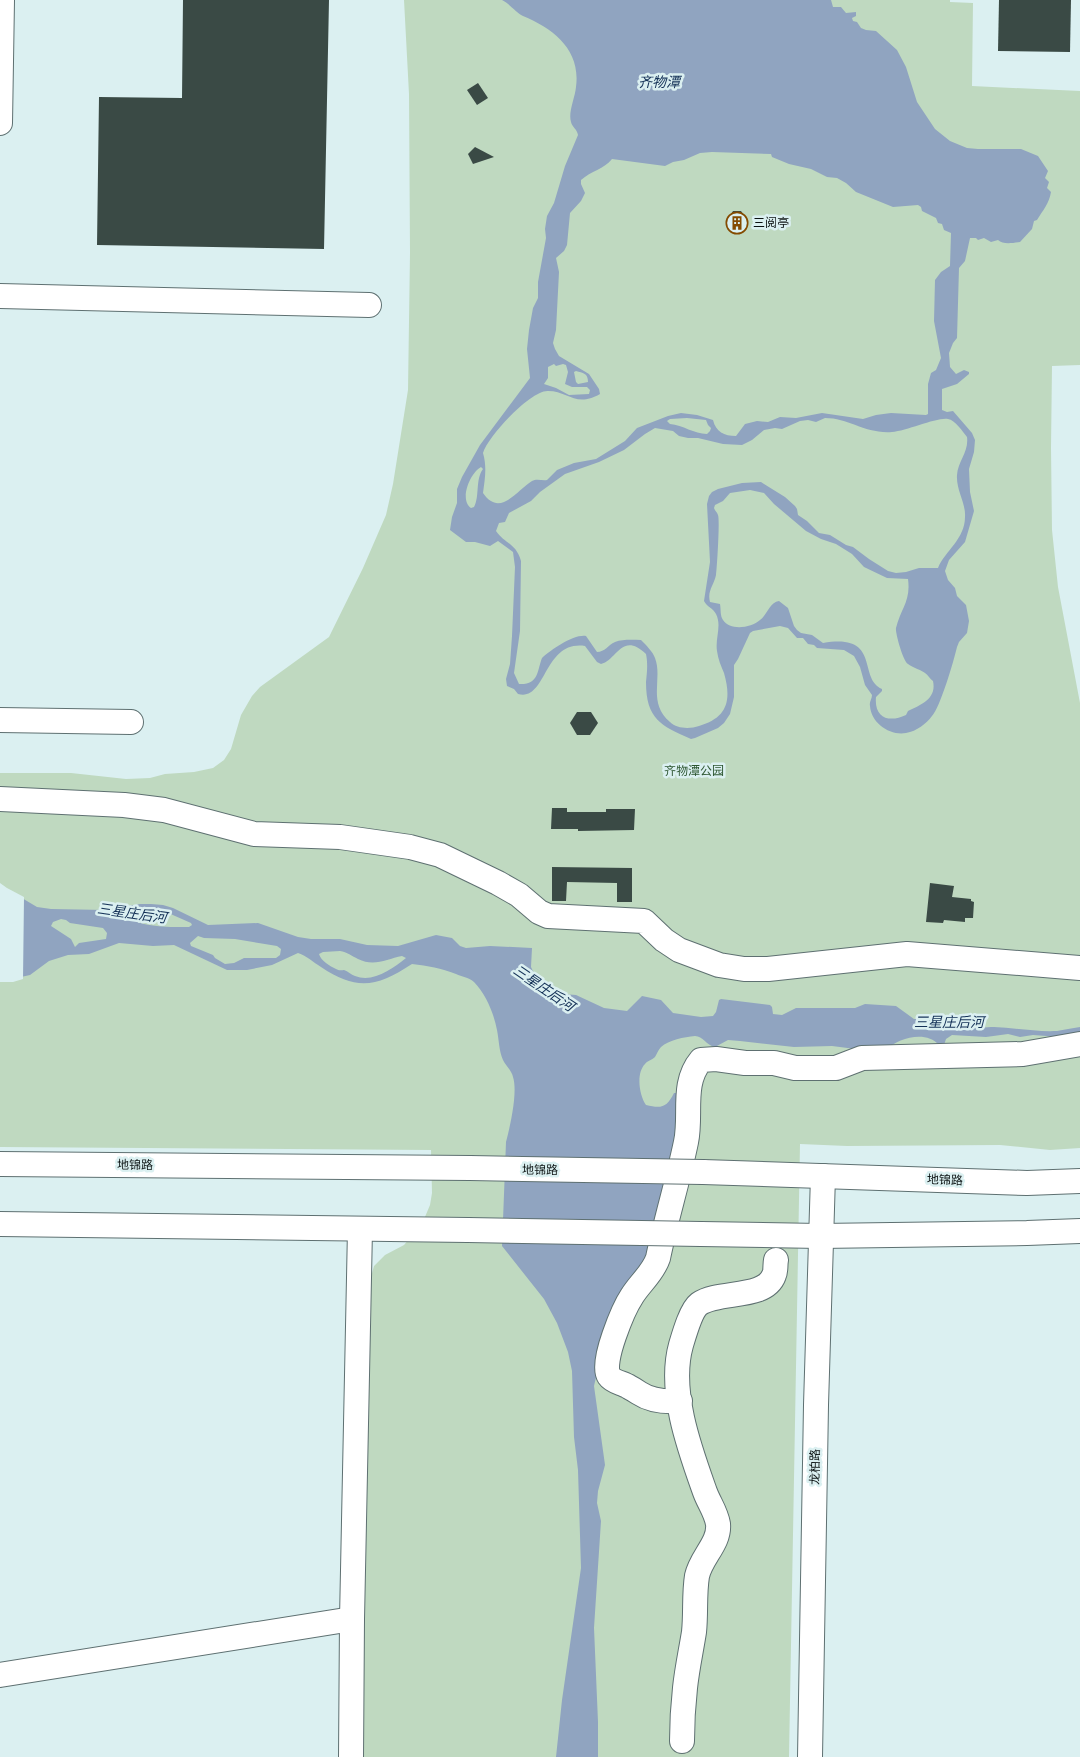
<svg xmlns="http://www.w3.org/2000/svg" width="1080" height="1757" font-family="'Golos Text','Noto Sans SC',sans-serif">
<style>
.green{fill:#bfd9c0}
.water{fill:#90a4c0;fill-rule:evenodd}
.pier{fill:#dbf0f1}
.building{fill:#3a4a45}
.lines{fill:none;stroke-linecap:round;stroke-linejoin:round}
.minor-casing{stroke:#5e7071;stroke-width:26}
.minor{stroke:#fff;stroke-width:24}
.minor-bridge-casing{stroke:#5e7071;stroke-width:26;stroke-linecap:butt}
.minor-bridge{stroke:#fff;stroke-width:24}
.labels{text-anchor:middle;stroke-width:5;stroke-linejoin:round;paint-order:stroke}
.poi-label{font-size:12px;fill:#0c1313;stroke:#dbf0f1;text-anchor:start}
.park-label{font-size:12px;fill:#2d5631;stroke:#dbf0f1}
.street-label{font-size:12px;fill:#0c1313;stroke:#dbf0f1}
.water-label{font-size:14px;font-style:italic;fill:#133056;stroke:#dbf0f1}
</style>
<rect width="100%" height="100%" fill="#dbf0f1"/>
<polygon class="green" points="404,0 950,0 950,2 973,3 972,86 1080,91 1080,365 1052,366 1051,448 1052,530 1058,587 1080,703 1080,1148 1050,1150 1000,1145 847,1146 800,1144 789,1757 362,1757 367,1291 374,1266 385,1255 404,1245 422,1224 430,1205 432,1193 431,1150 0,1147 0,773 71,773 126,779 150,778 165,774 194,772 213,768 224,760 231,749 241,715 252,696 260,687 329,637 363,568 386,515 393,484 408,390 410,253 409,94"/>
<g class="water">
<path d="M502 0H831L833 7H841L846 13 856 12V16L852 18 853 21 857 22 861 28 866 30 876 31 897 50 906 67 917 102 935 129 950 141 967 148 978 149H1021L1038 156 1048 171 1045 178 1049 182 1047 188 1051 192C1049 204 1043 210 1037 220L1034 221 1032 229 1020 242C1013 243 1003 245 998 240L991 242 984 238 978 240 976 238H970L965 261 959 268 957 338 953 343 949 353 950 367 956 374 964 370 969 372V374L957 384 942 389V410L947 412 953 411 972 433 975 440 974 452 969 469 970 492 974 511 965 542 949 560 945 571 948 580 955 588 957 596 966 605 969 621 967 633 959 642 957 647C954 660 940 708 932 716 926 724 917 731 906 733 890 736 871 723 870 706 869 702 872 699 872 695L865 685 860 667 854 656 844 650 817 648 814 645 808 644 803 638H797L788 628 780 626 753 631 750 633 738 659 734 665V697L730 714 724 723 718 728 695 738 691 739C661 726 646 719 646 682 647 672 648 664 646 654 622 631 617 660 601 664L597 662 585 646C543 640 547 702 518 694L514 689 507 686 506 679 510 664 512 636 515 567 513 552 498 541 490 546 475 542H466L450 530 452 517 457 503V489L462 477 480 445 530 378 527 349 529 330 533 308 538 298V282L546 238 545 229 547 216 554 203 565 166 578 135C577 129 572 127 571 122 568 112 575 98 576 87 581 50 554 29 523 16 516 13 510 4 502 0ZM712 152 771 154 772 157 789 164 811 169 827 177 837 178 846 183 856 192 893 207 918 205 921 207 922 211 936 218 938 223 942 224 944 230 951 233 950 266 941 272 935 280 934 321 941 358 936 370 931 373 928 384V414L926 415 891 413 876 415 863 419 822 413 796 418 780 417 768 422 757 421 745 424 736 436C724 436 716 432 713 420L697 415 681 413 668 416 637 428 625 441 596 459 574 463 557 470 547 480C542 481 537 478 532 481 517 490 500 518 483 493 485 478 487 467 483 453 488 436 531 390 548 391 568 391 576 408 600 394L599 389 589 374 559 356 555 349 553 343 556 330 559 272 556 258 564 251 567 245 570 213 581 201 585 193 581 184V180C591 171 604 169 612 159L665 166 673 162 684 160 700 153ZM554 364 556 366 563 364 566 365 568 372 565 384 572 387H587L590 390 589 394 569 395 556 388 544 384 548 378V367ZM576 371C583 373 588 373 588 382L578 384 576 382 574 372ZM687 418 706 420 708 425 711 428 710 431 707 434C694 434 683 425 670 424L667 421 670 419ZM825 418C849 418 865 434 892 432 907 431 937 417 948 419 955 420 963 432 967 437 969 452 958 461 957 475 956 490 966 503 965 517 965 539 945 551 938 568H919L906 572 896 573 888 571 869 559 853 547 846 545 830 535 819 533 807 521 798 515 797 509 795 506 785 497 761 482 742 483 718 489 712 492 709 496 707 504 710 562 704 601C707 607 713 608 716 614 722 626 715 638 717 651 718 659 721 666 724 673 732 701 727 718 699 726 690 729 677 729 670 722 647 702 663 679 655 658 653 652 646 645 641 640 633 640 623 639 615 642 608 645 605 652 597 652L586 636C574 634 552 649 542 658 537 671 539 685 519 684L514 673 520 631 521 561C516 543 505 544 496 531L499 523 505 522 509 513 531 501 540 492 565 474 599 462 624 450 645 434 655 428 673 431 679 436 688 438H698L723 444 742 445 752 440 764 430 775 428 782 429 800 421 808 420 816 422ZM481 467 483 469C475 480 480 496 474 507L471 508C459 500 470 473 481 467ZM750 490 764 493 774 504 806 531 821 539 836 544 852 554 864 567 887 578 908 579C911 601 901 608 896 628 895 632 903 661 908 664 912 667 923 671 925 673 928 675 930 679 933 681 937 699 920 705 908 711L906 715C889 723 874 718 876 697L882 691V689C857 678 882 633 823 643L812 635 801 633 797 630 794 626 788 608 779 601C770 602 767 615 760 620 751 628 730 631 723 620 720 616 721 609 720 604L710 602C707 591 714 585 716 575 717 568 720 519 718 515 717 512 715 511 714 508L715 505 723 501 730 493Z"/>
<path d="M0 885 37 907 51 909 106 910 140 904H151L163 905 173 908 208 925 258 923 298 937 311 939H340L367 945 398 946 436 935 452 938 460 946 466 948 490 946 532 948 531 967 539 984 546 991 551 993 576 995 604 1008 627 1011 642 996 661 1000 673 1013 701 1017 713 1016 716 1012 719 1000 721 999 770 1005 772 1007 773 1014 782 1015 796 1008H855L865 1004 896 1006 914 1019H938C950 1034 978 1027 994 1027 1015 1028 1036 1032 1057 1031 1064 1030 1072 1028 1080 1027V1036L1060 1037 1033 1035 1020 1037 1008 1034 986 1037 952 1035 946 1039 944 1045H939C926 1030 898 1038 886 1050L871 1051 832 1046 794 1047 740 1041 728 1040 715 1047C706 1045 703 1036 695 1036 684 1037 669 1040 661 1047 658 1050 657 1054 655 1057 652 1060 647 1061 645 1064 636 1073 639 1095 646 1105 662 1109 667 1107 674 1093H681L679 1136 654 1252 619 1294 608 1325 594 1386 605 1465 598 1491 597 1503 601 1521 594 1628 598 1722V1757H556L562 1700 581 1568 578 1470 574 1437 572 1371 568 1352 557 1323 544 1299 502 1246 506 1142C510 1127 518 1092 513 1077 512 1071 506 1066 503 1060 499 1051 499 1040 497 1030 494 1014 486 994 474 982 468 977 462 977 456 974 441 968 428 966 412 964 377 987 357 991 321 967 313 962 307 956 298 953L272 965 247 970H227L174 945 153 946 119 943 89 954 68 955 49 961 30 975 12 979ZM144 911 166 912 191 923 192 925 189 927C173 927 139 928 127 916ZM61 919 66 920 70 923 103 928 107 933 106 939 79 943 75 947 71 939 51 926 53 922ZM198 936 204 938 235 939 277 946 281 949 280 955 276 958H244L234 963 225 964 215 958 213 955 191 946 190 943ZM340 951C347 952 352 956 358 959 374 967 387 959 402 956L406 958C392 969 373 983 355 976 351 975 348 971 344 970 342 970 339 971 336 969 330 966 321 961 319 954L323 952Z"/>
</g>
<polygon class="pier" points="0,883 7,888 24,897 23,979 13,982 0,982"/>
<g class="building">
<polygon points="183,0 329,0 324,249 97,245 99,97 182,98"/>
<polygon points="999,0 1071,0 1070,52 998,51"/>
<polygon points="478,83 488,98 477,105 467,90"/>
<polygon points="475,147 494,157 473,164 468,154"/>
<polygon points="733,211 741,211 746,218 741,227 733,227 728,219"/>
<polygon points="577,712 591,712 598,723 590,735 577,735 570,723"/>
<polygon points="552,808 567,808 567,812 606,812 606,809 635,809 634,830 578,831 578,829 551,829"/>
<polygon points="552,867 632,868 632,902 617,902 617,883 567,882 566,901 552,901"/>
<polygon points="930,883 954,886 952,897 971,899 971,901 974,902 973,918 965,918 965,922 944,920 943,923 926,922"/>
</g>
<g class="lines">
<g class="minor-casing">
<g id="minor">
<polyline points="0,123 2,0"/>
<polyline points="0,296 369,305"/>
<polyline points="0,720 131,722"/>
<polyline points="0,799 124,805 164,810 254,834 340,837 410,847 440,855 498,883 519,895 539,912 548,916 644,921 664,940 679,950 719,965 744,969 768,969 907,954 1080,968"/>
<polyline points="0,1164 470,1168"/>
<polyline points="703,1172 1027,1183 1080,1181"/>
<polyline points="0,1224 468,1230"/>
<polyline points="701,1234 820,1236 1027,1233 1080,1231"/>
<path d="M680 1401C666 1402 651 1401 639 1393 636 1391 633 1389 629 1387 623 1383 613 1382 609 1376 600 1363 624 1308 632 1296 640 1283 653 1273 658 1258 666 1219 678 1181 686 1142 692 1114 681 1084 701 1060L716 1059 745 1063H774L795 1068H836L862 1058 1023 1054 1080 1044"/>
<polyline points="0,1675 352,1619"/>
<path d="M682 1741C682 1723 683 1706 685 1688 687 1669 691 1651 694 1632 696 1614 694 1594 697 1576 701 1557 720 1543 718 1524 716 1512 709 1503 705 1492 690 1450 668 1391 681 1345 684 1335 691 1310 699 1304 719 1290 765 1300 774 1275 776 1271 775 1265 776 1260"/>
<polyline points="351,1757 352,1619 360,1229"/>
<polyline points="810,1757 816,1405 823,1176"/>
</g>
</g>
<use href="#minor" class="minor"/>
<g class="minor-bridge-casing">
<g id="minor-bridge">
<polyline points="470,1168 703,1172"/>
<polyline points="468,1230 701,1234"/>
</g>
</g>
<use href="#minor-bridge" class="minor-bridge"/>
</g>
<defs>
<g id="building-ring" transform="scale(1.125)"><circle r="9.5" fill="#dbf0f1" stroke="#844b00" stroke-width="1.5"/><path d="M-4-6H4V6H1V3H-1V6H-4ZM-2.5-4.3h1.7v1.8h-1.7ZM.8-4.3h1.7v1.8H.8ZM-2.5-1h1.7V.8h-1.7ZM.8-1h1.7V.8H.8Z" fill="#844b00"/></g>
</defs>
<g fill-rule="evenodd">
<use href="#building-ring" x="737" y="223"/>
</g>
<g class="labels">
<g class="poi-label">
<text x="753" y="227">三阅亭</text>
</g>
<g class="park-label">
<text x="694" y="775">齐物潭公园</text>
</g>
<g class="street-label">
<text transform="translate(135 1165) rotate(1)" y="4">地锦路</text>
<text transform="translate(540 1170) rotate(1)" y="4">地锦路</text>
<text transform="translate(945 1180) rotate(2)" y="4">地锦路</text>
<text transform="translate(815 1467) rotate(-89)" y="4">龙柏路</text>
</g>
<g class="water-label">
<text x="659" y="87">齐物潭</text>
<text transform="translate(132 913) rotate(8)" y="5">三星庄后河</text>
<text transform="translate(544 988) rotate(34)" y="5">三星庄后河</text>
<text x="949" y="1027">三星庄后河</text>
</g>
</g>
</svg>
